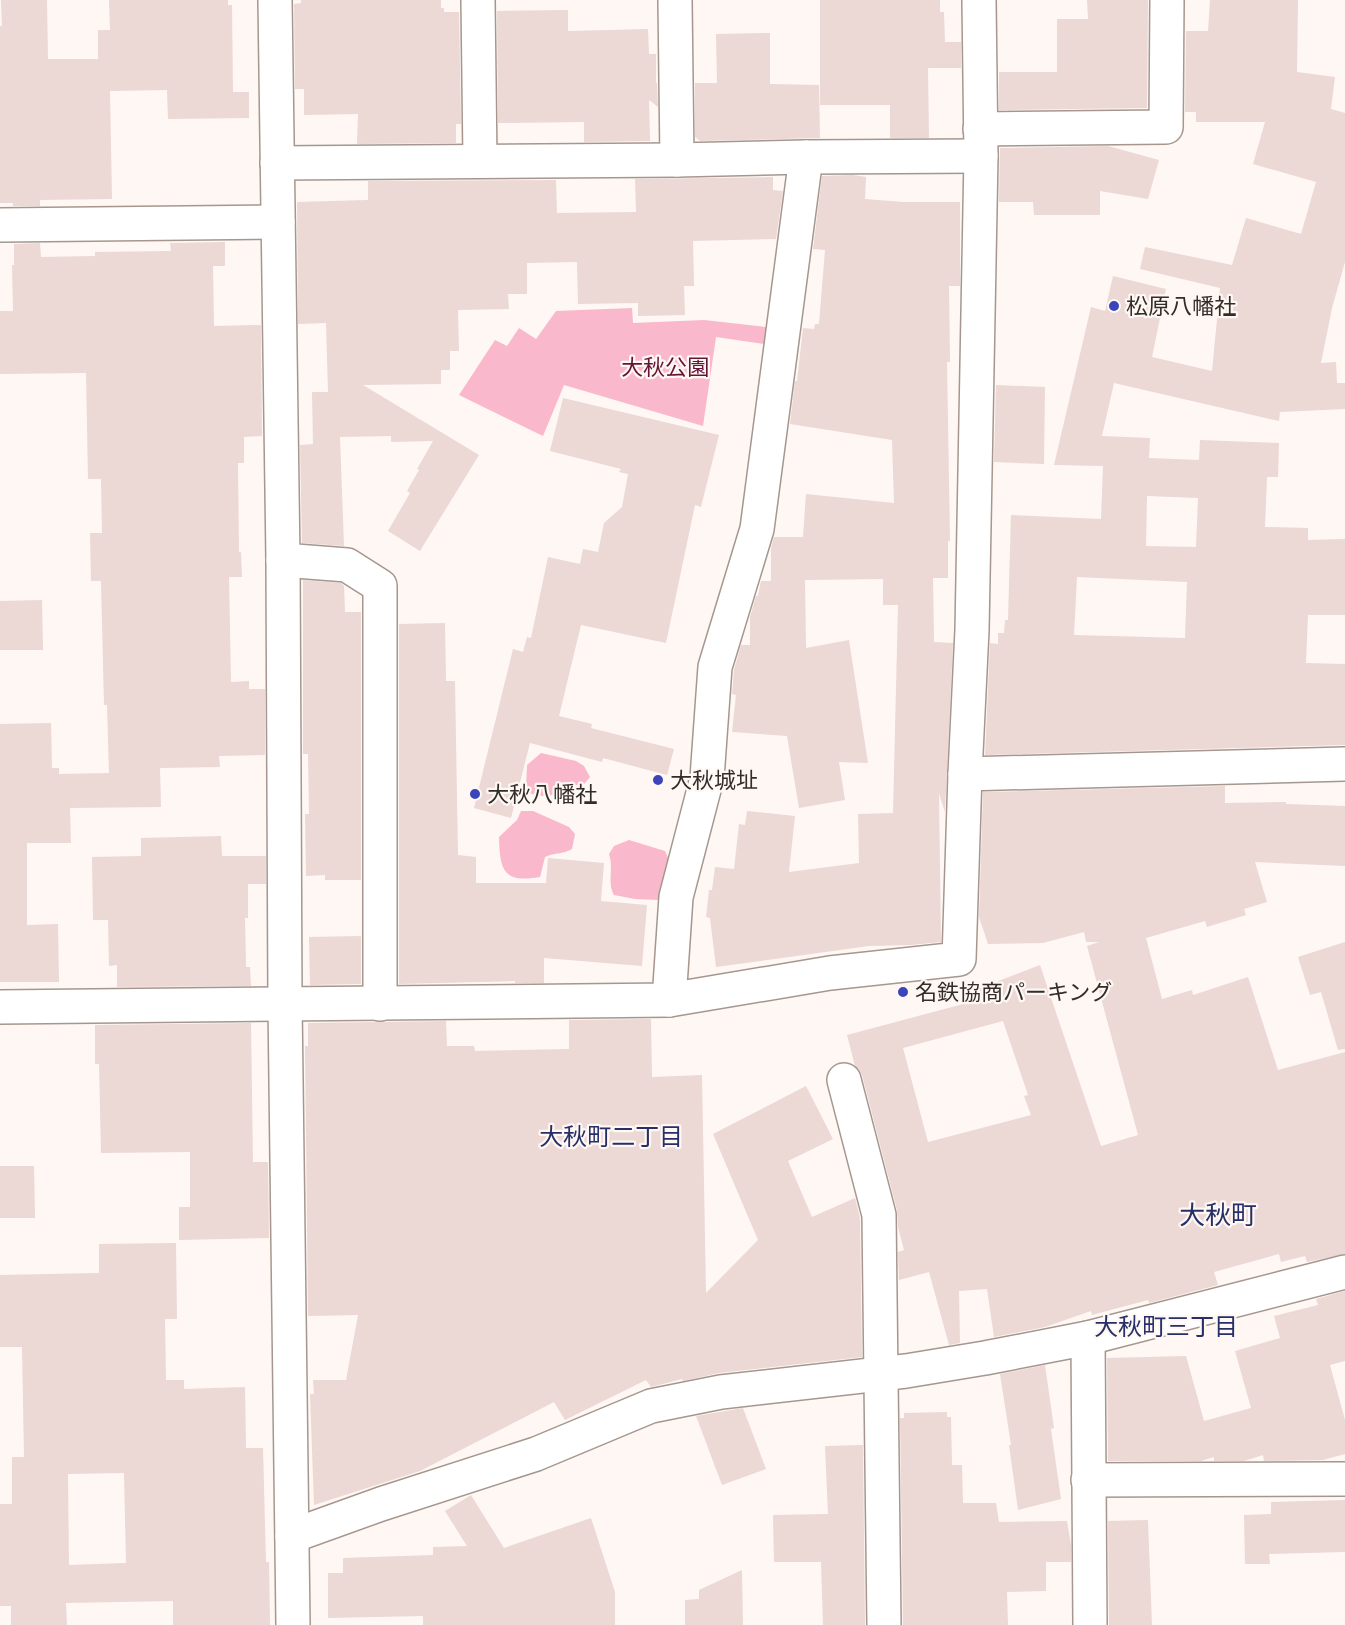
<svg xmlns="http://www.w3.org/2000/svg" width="1345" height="1625" font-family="Karla,'Noto Sans JP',sans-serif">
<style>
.green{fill:#f9b8cb}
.building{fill:#ecd8d4;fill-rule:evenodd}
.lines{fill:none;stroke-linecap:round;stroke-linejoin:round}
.minor-casing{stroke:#a5978d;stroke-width:36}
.minor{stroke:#fff;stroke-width:33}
.poi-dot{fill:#3b44b8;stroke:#fef7f3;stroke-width:2}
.labels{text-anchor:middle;stroke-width:4.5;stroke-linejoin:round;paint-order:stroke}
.poi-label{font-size:22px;fill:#322d28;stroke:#fef7f3;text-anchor:start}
.park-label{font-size:22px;fill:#641436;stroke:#fef7f3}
.neighbourhood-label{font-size:24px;fill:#262f68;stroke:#fef7f3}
.quarter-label{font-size:26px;fill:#262f68;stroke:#fef7f3}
</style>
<rect width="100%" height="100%" fill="#fef7f3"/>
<g class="green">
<polygon points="632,308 633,323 704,320 774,328 771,345 716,337 703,426 564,385 543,436 459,395 495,340 507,346 519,328 536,339 556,311"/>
<path d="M541 753 576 761 584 766 590 777 584 784C558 786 556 804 527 792L526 789 527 765Z"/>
<path d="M521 811H533L569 827 575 834 572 849C562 855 555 852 545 857L540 877C503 883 500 871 499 837L517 820Z"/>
<path d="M629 840 665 851 669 860 660 900 635 899 614 895C607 883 614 868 609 854L614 846Z"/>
</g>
<g class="building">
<polygon points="1,0 47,0 48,59 98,59 98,30 110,30 109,0 228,0 228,5 232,5 233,92 249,92 249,118 168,119 167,90 110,91 112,199 40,200 40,206 13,206 13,203 0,203 0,26 2,26"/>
<polygon points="301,0 441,0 441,8 444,8 444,12 459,12 461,124 456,124 456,143 357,144 358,114 304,115 304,89 295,89 294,4 301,3"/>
<polygon points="820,0 940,0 940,12 944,12 945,42 961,42 961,68 928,68 929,138 890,138 890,105 820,105"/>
<polygon points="1087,0 1148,0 1147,108 999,110 999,72 1057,72 1057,19 1088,19"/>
<path d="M1210 0H1298L1297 72 1335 77 1331 109 1345 113V262L1332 308 1321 363 1336 362 1337 383H1345V409L1280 412 1279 421 1114 383 1102 436 1150 438 1149 458 1199 460 1200 440 1279 443 1278 477H1267L1265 527 1308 528V540L1345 539V615H1308L1306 663 1345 664V745L985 755 990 643 998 644V633H1004L1005 620H1008L1011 515 1101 519 1103 466 1054 465 1091 307 1105 311 1113 276 1166 289 1152 357 1212 371 1220 288 1140 269 1145 247 1232 265 1246 218 1301 234 1316 182 1253 164 1265 122H1196V112H1185L1186 31H1208ZM1147 496 1198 498 1196 547 1146 546ZM1077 577 1187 582 1185 638 1074 635Z"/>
<polygon points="568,10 568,31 648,29 649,54 656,54 656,83 657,83 658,107 649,100 650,141 584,142 584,122 498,123 497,11"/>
<polygon points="770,33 770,84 819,85 820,138 700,141 695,137 695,83 717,83 716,34"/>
<polygon points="1108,146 1159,160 1148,199 1100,191 1100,215 1034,215 1033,202 999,202 1000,148"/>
<polygon points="853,175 866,177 865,199 903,202 960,202 960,286 949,286 950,362 947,362 950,541 948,541 948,578 933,578 934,642 953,643 945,812 939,794 941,942 911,945 869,946 716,967 710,918 706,917 709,890 712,890 715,867 734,869 739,824 745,825 747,811 795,816 789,872 859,863 858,814 893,813 898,605 883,605 883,579 805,580 806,648 849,640 868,763 839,762 845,800 799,808 787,736 732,732 736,695 732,694 734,670 741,645 750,645 750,617 756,596 758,596 761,581 771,581 771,548 774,537 803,537 806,494 894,503 892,440 790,424 795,381 797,381 803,328 814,329 815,324 819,324 825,250 813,249 822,176"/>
<polygon points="773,177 773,190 783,191 776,239 693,241 694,286 684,286 685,315 638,316 638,303 578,304 577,262 527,263 527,294 508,294 509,309 458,310 459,351 450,351 450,370 441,370 441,384 363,385 479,455 420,551 388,531 410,493 407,491 419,470 417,469 433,441 391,442 391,436 340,437 344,546 302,543 300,445 313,444 312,392 328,392 326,323 298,324 297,202 368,200 368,181 556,180 557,213 636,212 635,179"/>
<polygon points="225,242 225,266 213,266 214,326 261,325 262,436 244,437 244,463 238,463 239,552 241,552 242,577 229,577 231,682 249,681 249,689 265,689 265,755 219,756 220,767 160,768 161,807 70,808 71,843 27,843 27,925 58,924 59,982 0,982 0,724 51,723 52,768 59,768 59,774 109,773 107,705 104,705 101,581 91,581 90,533 102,533 101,479 88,479 86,373 0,374 0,311 13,311 12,265 14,265 14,244 40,243 41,257 95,256 95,252 171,251 170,243"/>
<polygon points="996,385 1045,387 1044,464 994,462"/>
<polygon points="563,398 719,435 701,507 695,505 666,643 581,625 559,716 592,724 591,728 674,749 667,775 603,758 602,762 530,743 511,818 474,808 513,649 523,652 527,637 531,638 548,557 580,564 583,549 598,552 604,523 622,507 628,474 619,472 621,469 550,451"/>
<polygon points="303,580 341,583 344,586 345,612 361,612 361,880 325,880 325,875 306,876 305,814 309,814 308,754 303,754"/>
<polygon points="42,600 43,650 0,650 0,601"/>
<polygon points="445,623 446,681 455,681 458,855 476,857 476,883 546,883 548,858 604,863 601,901 647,905 642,966 544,958 544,983 515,983 515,981 399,984 399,624"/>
<path d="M1225 786V803L1286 802V804L1345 806V866L1255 862 1267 902 1244 909 1246 915 1207 927 1205 921 1146 938 1162 999 1192 990 1193 995 1248 977 1278 1070 1345 1052V1254L1307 1262 1305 1256 1281 1262 1279 1254 1214 1272 1218 1285 1149 1303 1148 1300 1092 1315 1091 1311 1045 1327 994 1337 987 1289 959 1291 960 1343 949 1345 929 1272 899 1280 898 1252 904 1250 898 1227 897 1210 862 1075 855 1066 847 1035 982 999 978 989 1040 965 1101 1146 1138 1135 1087 946 1099 942H1086L1084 932 1043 943 988 944 979 917 983 792ZM1003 1021 1028 1095 1024 1096 1031 1115 928 1142 903 1048Z"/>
<polygon points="221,836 222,856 266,856 266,884 248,884 248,918 245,918 246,967 250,967 251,986 117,987 117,965 109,966 108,920 93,920 92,857 141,856 141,838"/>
<polygon points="361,936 361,984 310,985 309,937"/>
<polygon points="1345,942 1345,1049 1338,1050 1321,992 1310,995 1298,957"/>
<polygon points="651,1019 652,1077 702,1075 706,1293 758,1240 713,1134 806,1086 833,1139 788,1161 812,1217 855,1198 860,1218 862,1357 719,1373 683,1381 682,1379 651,1387 646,1380 565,1420 554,1402 420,1471 314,1505 310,1394 314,1394 313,1380 346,1380 358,1315 308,1316 305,1046 308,1046 308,1023 446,1021 447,1046 474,1046 475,1051 569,1049 569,1020"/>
<polygon points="251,1023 253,1162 268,1162 269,1238 179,1240 179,1207 190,1207 190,1152 101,1153 99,1064 95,1064 95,1025"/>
<polygon points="0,1166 34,1166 35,1218 0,1218"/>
<path d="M176 1243 177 1319H165L166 1380H184V1389L245 1387 246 1448H263L266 1562H269L270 1625H173V1601L66 1603 67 1625H11V1606H0V1504H12V1457H24L22 1347H0V1275L99 1273V1244ZM124 1473 126 1563 69 1565 68 1474Z"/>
<polygon points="1345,1291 1345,1361 1330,1365 1345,1420 1345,1454 1323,1460 1264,1461 1263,1455 1244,1461 1214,1461 1214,1457 1201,1461 1108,1461 1107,1358 1186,1356 1204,1421 1251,1408 1235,1351 1280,1338 1274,1316 1318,1305 1316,1299"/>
<polygon points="1045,1365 1054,1428 1051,1429 1061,1499 1018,1510 1009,1445 1011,1445 1000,1374"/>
<polygon points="743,1408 766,1469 722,1485 696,1416"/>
<polygon points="947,1412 947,1417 951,1417 952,1465 962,1465 963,1503 996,1503 999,1522 1067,1521 1071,1545 1071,1562 1046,1562 1046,1591 1007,1592 1008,1625 903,1625 900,1418 904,1418 904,1413"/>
<polygon points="863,1445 865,1625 823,1625 821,1562 774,1562 773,1515 828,1514 825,1446"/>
<polygon points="471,1495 504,1548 591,1518 615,1592 615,1625 423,1625 423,1616 328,1618 328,1573 343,1573 343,1558 433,1555 433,1547 467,1546 445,1511"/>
<polygon points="1345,1500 1345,1552 1269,1554 1270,1564 1245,1564 1244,1515 1271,1514 1271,1502"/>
<polygon points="1148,1520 1152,1625 1109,1625 1108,1521"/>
<polygon points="742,1570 743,1625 685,1625 685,1600 699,1599 699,1590"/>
</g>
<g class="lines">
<g class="minor-casing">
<g id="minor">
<polyline points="275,0 283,560 285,1003 293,1625"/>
<polyline points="478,0 480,161"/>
<polyline points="675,0 677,160"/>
<polyline points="980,129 1166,127 1167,0"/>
<polyline points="277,163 677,160 806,157 981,156"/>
<polyline points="0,225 278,222"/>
<polyline points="283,560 347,565 380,586 380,1004"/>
<polyline points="965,774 1345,764"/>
<polyline points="669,1000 676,897 707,778 715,667 757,529 806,157"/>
<polyline points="0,1007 669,1000 830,973 959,959 965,774 972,630 981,156 979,0"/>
<polyline points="844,1080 879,1215 884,1625"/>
<polyline points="1088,1338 1090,1625"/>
<polyline points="1088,1480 1345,1479"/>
<polyline points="292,1536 381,1504 536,1454 651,1406 721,1392 906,1371 985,1358 1088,1338 1345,1272"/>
</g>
</g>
<use href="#minor" class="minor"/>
</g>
<g class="poi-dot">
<circle cx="1114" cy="306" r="6"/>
<circle cx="658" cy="780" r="6"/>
<circle cx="475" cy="794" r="6"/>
<circle cx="903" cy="992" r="6"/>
</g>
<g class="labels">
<g class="poi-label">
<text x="1126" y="314">松原八幡社</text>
<text x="670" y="788">大秋城址</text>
<text x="487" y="802">大秋八幡社</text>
<text x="915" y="1000">名鉄協商パーキング</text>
</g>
<g class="park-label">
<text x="665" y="375">大秋公園</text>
</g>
<g class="neighbourhood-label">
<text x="611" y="1145">大秋町二丁目</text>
<text x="1166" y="1335">大秋町三丁目</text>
</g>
<g class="quarter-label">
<text x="1218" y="1224">大秋町</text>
</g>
</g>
</svg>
